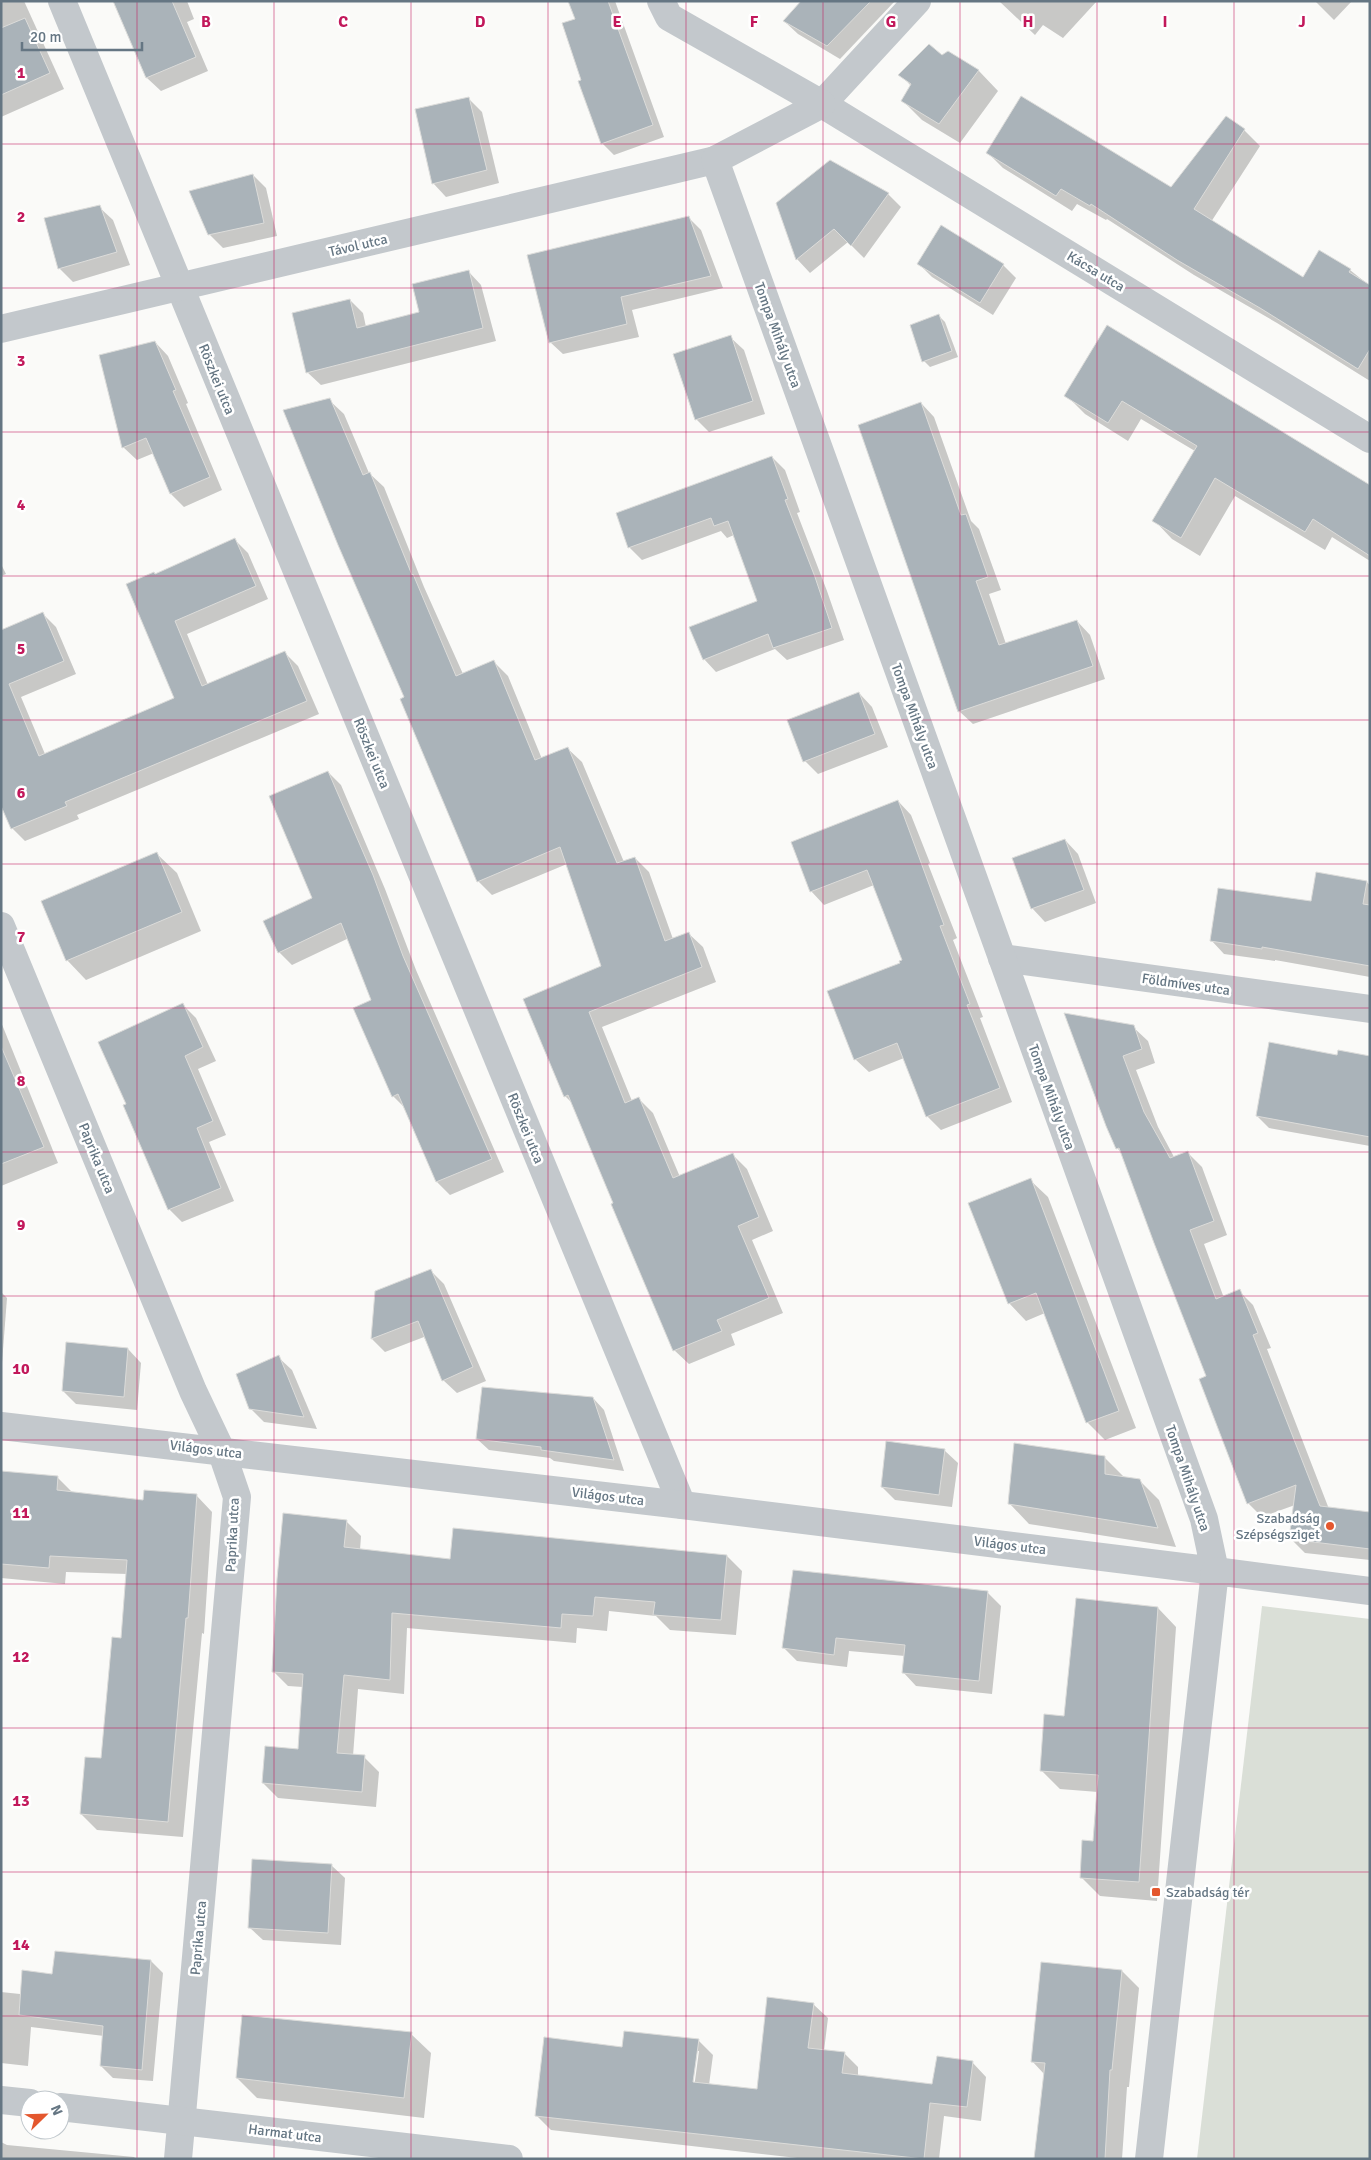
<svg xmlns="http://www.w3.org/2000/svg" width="1371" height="2160" font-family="Signika,sans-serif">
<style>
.green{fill:#dadfd7}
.shadow{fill:#0003;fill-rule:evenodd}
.building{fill:#aab3b9;stroke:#dcdcda}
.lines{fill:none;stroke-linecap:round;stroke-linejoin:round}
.street{stroke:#c3c8cc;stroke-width:28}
.grid{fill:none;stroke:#c2185b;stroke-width:1;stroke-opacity:0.55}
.poi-dot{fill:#e4572e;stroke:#fff;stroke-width:2}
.labels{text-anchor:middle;stroke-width:5;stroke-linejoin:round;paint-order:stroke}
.street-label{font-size:14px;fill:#657683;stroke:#fff}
.poi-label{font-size:14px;fill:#657683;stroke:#fff;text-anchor:end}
.grid-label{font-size:16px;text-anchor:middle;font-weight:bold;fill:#c2185b;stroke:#fff;stroke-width:5;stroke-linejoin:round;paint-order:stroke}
</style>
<rect width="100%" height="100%" fill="#fafaf8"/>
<polygon class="green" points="1262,1606 1370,1619 1370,2159 1197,2159"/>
<g class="shadow">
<polygon points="1,1 24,1 64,89 1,117"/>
<polygon points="115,1 187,1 194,19 187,22 208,71 161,91 147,78"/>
<polygon points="569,1 615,1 664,137 614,155 602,143 582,81 576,20"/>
<polygon points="802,1 895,1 840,59 798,34 784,21"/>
<polygon points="999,1 1097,1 1063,38 1043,25 1035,35"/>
<polygon points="1315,1 1352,1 1334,20"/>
<polygon points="948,52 979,71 998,91 960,143 922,120 902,100 911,86 900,74"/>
<polygon points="468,98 482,112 499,183 446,197 433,183"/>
<polygon points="1226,118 1244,130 1260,146 1211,222 1304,279 1320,252 1350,270 1370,286 1370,381 1277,323 1194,275 1107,219 1106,220 1077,204 1072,211 1003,168 988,153 1171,189"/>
<polygon points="830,162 888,194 901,207 864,258 848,242 810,273 797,259 778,203"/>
<polygon points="253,175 266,188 277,236 223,248 210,235"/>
<polygon points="99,207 113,220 130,265 73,282 59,268"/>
<polygon points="688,217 701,230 723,288 632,310 639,337 563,354 550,342"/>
<polygon points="919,264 1003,265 1016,278 993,315 932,277"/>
<polygon points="468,271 481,285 496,341 321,385 307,372 350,300 363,313 366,327 421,312"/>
<polygon points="939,316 945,322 958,357 930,367 924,361"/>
<polygon points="1108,327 1370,487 1370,561 1332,537 1325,550 1235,496 1200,556 1172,539 1154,520 1195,451 1141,419 1128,441 1085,414 1066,395"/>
<polygon points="730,337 744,350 765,414 709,432 696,419"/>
<polygon points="155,342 168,356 188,403 186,404 222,490 184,507 171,494 154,453 137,460 123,447"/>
<polygon points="329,400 344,414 369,473 384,487 424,587 463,674 494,662 508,676 542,759 567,748 582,762 624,862 635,858 649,872 673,939 688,933 703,947 716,982 602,1027 632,1101 639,1099 653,1113 680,1177 733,1155 747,1169 773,1231 752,1240 783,1313 731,1334 735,1345 689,1364 674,1350 573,1104 565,1096 525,999 603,966 567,864 492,895 478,881 406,698"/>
<polygon points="921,403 934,417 971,521 979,529 1001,590 989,594 1006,644 1077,621 1090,635 1105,679 973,724 959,711"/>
<polygon points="772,457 785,470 800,512 797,513 827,591 844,640 787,660 775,649 716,672 704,659 758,601 734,535 727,538 721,531 642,560 629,547"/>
<polygon points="235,540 248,553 268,599 187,634 208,685 285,653 298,666 319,714 77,815 79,819 25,841 12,828 1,631 43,614 56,627 76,674 21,697 45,754 176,699 155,575"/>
<polygon points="1,564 6,574 1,576"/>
<polygon points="859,693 872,707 888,747 818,774 805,761"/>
<polygon points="328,772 341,785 385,889 416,970 504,1172 450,1195 437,1182 406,1109 393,1096 373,1000 349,938 292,965 279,952 314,898"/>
<polygon points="898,801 911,815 930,863 928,864 957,938 953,940 983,1017 980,1018 1012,1102 941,1130 927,1116 904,1058 869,1072 855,1059 904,961 874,885 824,905 811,891"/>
<polygon points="1065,840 1078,854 1096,903 1045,922 1032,908"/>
<polygon points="157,854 177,873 201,931 86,980 67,960"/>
<polygon points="1367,882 1370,886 1370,977 1275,960 1275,961 1224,954 1211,940"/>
<polygon points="183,1005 196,1018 216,1061 198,1069 226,1135 209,1142 234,1201 182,1222 169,1209"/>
<polygon points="1066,1014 1133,1027 1148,1041 1155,1063 1136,1070 1158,1127 1174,1157 1188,1153 1202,1167 1227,1235 1204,1244 1224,1298 1239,1291 1253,1305 1271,1348 1267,1349 1329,1509 1370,1514 1370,1560 1305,1553 1291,1539 1295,1505 1262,1517 1248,1503 1208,1377 1123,1154 1117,1148"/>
<polygon points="1,1022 58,1163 1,1186"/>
<polygon points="1338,1056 1370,1057 1370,1146 1269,1128 1257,1116"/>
<polygon points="1030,1180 1048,1197 1136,1428 1105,1440 1087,1422 1045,1313 1026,1321 1009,1303"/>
<polygon points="431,1271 444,1284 486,1381 457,1393 443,1380 424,1337 385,1352 372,1339 376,1292"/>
<polygon points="1,1292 7,1298 1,1376"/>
<polygon points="128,1349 141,1363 137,1410 76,1404 63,1391"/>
<polygon points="278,1357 292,1370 317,1429 264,1422 251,1409"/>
<polygon points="593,1398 604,1410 624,1471 554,1461 550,1458 489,1450 477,1439"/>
<polygon points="944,1450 958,1463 952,1507 895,1500 882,1487"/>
<polygon points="1104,1457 1124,1477 1139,1480 1159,1500 1176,1547 1029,1524 1010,1504"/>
<polygon points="1,1472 57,1477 73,1493 145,1501 196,1495 212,1512 204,1634 202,1633 183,1837 97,1830 81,1814 102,1760 122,1639 127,1574 66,1572 65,1584 1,1578"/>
<polygon points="346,1521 361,1536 360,1550 451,1561 454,1530 727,1556 742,1571 736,1635 670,1630 656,1616 609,1611 607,1631 577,1628 576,1643 407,1628 404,1694 358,1689 353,1756 364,1757 379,1772 376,1807 278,1798 263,1783 300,1751 303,1687 288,1686 273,1671"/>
<polygon points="988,1593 1001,1606 992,1694 916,1686 903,1672 905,1656 849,1651 847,1667 797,1661 783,1647"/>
<polygon points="1158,1608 1176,1627 1157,1901 1100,1896 1081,1877 1094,1842 1098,1792 1060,1789 1041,1770 1065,1717"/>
<polygon points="331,1865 345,1878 341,1945 263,1940 249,1927"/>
<polygon points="151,1961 163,1973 153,2081 113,2078 101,2066 104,2036 31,2027 28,2066 1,2063 1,1992 20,1994 22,1996 54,1975"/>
<polygon points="1122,1971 1139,1988 1129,2087 1127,2087 1122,2159 1036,2159 1045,2075 1032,2061"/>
<path d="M813 2004 828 2018 824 2051 844 2053 858 2067V2076L934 2085 972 2062 986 2077 981 2121 944 2116 939 2159H806L551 2130 536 2115 624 2048 698 2040 713 2055 709 2085 758 2090ZM696 2051H699L694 2088H691Z"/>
<polygon points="411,2034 431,2053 424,2118 257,2098 237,2078"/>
<polygon points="1,2142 7,2145 134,2157 136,2159 1,2159"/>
</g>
<g class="building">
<polygon points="113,1 172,1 196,57 146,78"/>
<polygon points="568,1 608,1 653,125 601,144 578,81 581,80 562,23 575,19"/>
<polygon points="801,1 871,1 827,46 783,21"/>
<polygon points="25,18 50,73 1,95 1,28"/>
<polygon points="929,44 942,55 948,51 979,70 939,124 901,101 911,84 898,75"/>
<polygon points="1021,96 1171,187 1226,116 1245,129 1194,209 1303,277 1319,250 1351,269 1349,272 1370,285 1370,349 1358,369 1260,308 1177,260 1091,204 1090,206 1061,189 1056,196 986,153"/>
<polygon points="469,97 487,170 432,184 415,109"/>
<polygon points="830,160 889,193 851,246 834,229 796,260 776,203"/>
<polygon points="253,174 264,223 208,235 189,191"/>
<polygon points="100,205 117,252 58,269 44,218"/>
<polygon points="689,216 711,276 621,297 627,324 549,343 527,255"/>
<polygon points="941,225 1004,264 980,303 917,264"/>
<polygon points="469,270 483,328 306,373 292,313 350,299 357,328 419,312 412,284"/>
<polygon points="939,314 952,351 922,362 910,325"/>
<polygon points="1107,325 1370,485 1370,556 1313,519 1305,532 1215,478 1181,538 1152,521 1197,446 1122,401 1108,423 1064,396"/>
<polygon points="731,335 753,401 695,420 673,354"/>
<polygon points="155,341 176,390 173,391 210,477 170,494 146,438 122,448 99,355"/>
<polygon points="330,398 363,475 370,472 412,575 413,574 456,676 494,660 535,760 568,747 617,863 635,857 665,941 689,932 702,967 589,1012 625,1103 639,1097 673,1178 733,1153 759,1217 738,1226 769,1298 717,1320 722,1331 673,1351 611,1204 613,1203 568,1095 564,1097 523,999 601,966 560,847 477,882 400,699 404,697 338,545 283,410"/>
<polygon points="921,402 961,515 966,514 988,577 976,581 999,645 1077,620 1093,666 958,712 858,425"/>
<polygon points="772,456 788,499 785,500 815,577 832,628 773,648 768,634 703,660 689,627 757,601 728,521 714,526 711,518 628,548 616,513"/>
<polygon points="235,538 256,586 175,621 202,686 285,651 307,701 65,802 67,806 11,829 1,806 1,630 43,612 64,661 9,684 39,756 174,698 126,584 154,572 155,574"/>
<polygon points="859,692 875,734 803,762 787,720"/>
<polygon points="328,771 373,875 403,956 492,1159 436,1182 398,1094 392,1097 353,1008 371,1000 341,923 278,953 263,921 312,898 269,796"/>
<polygon points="898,800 944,925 940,926 970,1004 967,1005 1000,1088 926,1117 897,1043 854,1060 827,991 900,963 899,961 902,960 867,870 810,892 791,842"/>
<polygon points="1065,839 1084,890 1031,909 1012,858"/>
<polygon points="157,852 182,912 66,961 41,901"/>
<polygon points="1316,872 1367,881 1363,904 1370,905 1370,966 1262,947 1262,949 1210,941 1218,888 1311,901"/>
<polygon points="183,1003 203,1047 185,1056 213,1121 197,1128 221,1188 168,1210 123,1105 126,1104 98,1042"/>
<polygon points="1064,1013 1134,1025 1142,1049 1123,1056 1144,1112 1170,1158 1188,1151 1214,1221 1190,1230 1216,1299 1240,1289 1258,1333 1253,1335 1320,1506 1370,1512 1370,1549 1289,1539 1296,1485 1247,1504 1199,1379 1206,1376 1154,1243 1119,1148 1116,1149 1106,1126"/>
<polygon points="1269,1042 1337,1055 1338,1050 1370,1056 1370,1137 1256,1116"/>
<polygon points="1,1046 44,1147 1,1164"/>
<polygon points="1031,1178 1119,1411 1086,1423 1036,1293 1008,1304 968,1203"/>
<polygon points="431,1269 473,1367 442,1381 418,1321 371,1339 375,1291"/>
<polygon points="66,1342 128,1348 124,1397 62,1391"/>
<polygon points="279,1355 304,1417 249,1409 236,1374"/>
<polygon points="482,1387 593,1397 614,1460 541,1450 541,1447 476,1439"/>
<polygon points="886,1441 945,1449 939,1495 881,1487"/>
<polygon points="1014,1443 1105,1456 1105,1474 1140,1479 1158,1528 1008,1504"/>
<polygon points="1,1471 58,1476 57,1490 143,1500 144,1490 197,1494 188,1618 186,1618 168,1822 80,1814 85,1757 101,1758 112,1637 121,1638 127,1560 50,1556 49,1568 1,1564"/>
<polygon points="283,1513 347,1520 344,1547 450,1559 453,1528 727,1555 721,1620 653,1615 655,1602 595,1597 593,1616 562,1614 561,1628 392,1613 390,1680 344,1675 337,1753 365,1755 362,1792 262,1783 265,1746 298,1749 303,1674 272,1672 277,1579"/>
<polygon points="793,1570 988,1591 979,1681 902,1673 905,1645 836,1638 834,1655 782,1648"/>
<polygon points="1076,1598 1158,1607 1139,1882 1080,1878 1082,1840 1093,1841 1098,1775 1040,1771 1044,1714 1064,1716"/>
<polygon points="252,1859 332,1864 328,1933 248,1928"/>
<polygon points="55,1951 151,1960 142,2070 100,2066 103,2026 19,2015 22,1970 52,1974"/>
<polygon points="1041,1962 1122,1970 1112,2070 1110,2070 1105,2159 1034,2159 1045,2063 1031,2062"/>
<polygon points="767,1997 814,2003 808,2048 845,2052 842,2073 932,2084 937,2056 973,2061 967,2107 930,2103 924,2159 535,2116 544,2037 622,2047 624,2031 699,2039 693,2082 757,2089"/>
<polygon points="242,2015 412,2032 404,2098 236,2078"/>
</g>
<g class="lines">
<g class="street">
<polyline points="62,1 682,1505"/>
<polyline points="917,1 822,104 1370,439"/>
<polyline points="1,329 715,160"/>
<polyline points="1,926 193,1391 221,1450 237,1497 178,2159"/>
<polyline points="1002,958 1370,1009"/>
<polyline points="1,1426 682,1505 1215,1571 1204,1519 715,160 822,104 669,17 661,1"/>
<polyline points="1,2100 30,2103"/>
<polyline points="60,2107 509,2159"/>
<polyline points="1149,2159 1215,1571 1370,1591"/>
</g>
</g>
<path class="grid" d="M137 1V2159M274 1V2159M411 1V2159M548 1V2159M686 1V2159M823 1V2159M960 1V2159M1097 1V2159M1234 1V2159M1 144H1370M1 288H1370M1 432H1370M1 576H1370M1 720H1370M1 864H1370M1 1008H1370M1 1152H1370M1 1296H1370M1 1440H1370M1 1584H1370M1 1728H1370M1 1872H1370M1 2016H1370"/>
<g class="poi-dot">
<circle cx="1330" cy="1526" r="5"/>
<rect x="1151" y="1887" width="10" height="10" rx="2.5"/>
</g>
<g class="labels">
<g class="street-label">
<text transform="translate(358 245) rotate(-13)" y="5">Távol utca</text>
<text transform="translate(1096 271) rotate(31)" y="5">Kácsa utca</text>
<text transform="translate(778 335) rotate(70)" y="5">Tompa Mihály utca</text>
<text transform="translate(217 379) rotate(68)" y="5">Röszkei utca</text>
<text transform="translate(915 716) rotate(70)" y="5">Tompa Mihály utca</text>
<text transform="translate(372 753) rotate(68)" y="5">Röszkei utca</text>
<text transform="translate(1186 984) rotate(8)" y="5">Földmíves utca</text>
<text transform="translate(1052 1097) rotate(70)" y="5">Tompa Mihály utca</text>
<text transform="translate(526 1128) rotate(68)" y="5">Röszkei utca</text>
<text transform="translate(97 1158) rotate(68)" y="5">Paprika utca</text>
<text transform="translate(206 1449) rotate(7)" y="5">Világos utca</text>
<text transform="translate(1188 1478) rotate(71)" y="5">Tompa Mihály utca</text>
<text transform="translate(608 1496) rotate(7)" y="5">Világos utca</text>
<text transform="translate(232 1535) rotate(-87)" y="5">Paprika utca</text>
<text transform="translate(1010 1545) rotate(7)" y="5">Világos utca</text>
<text transform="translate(198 1938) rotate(-85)" y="5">Paprika utca</text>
<text transform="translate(285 2133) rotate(7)" y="5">Harmat utca</text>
</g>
<g class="poi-label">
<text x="1320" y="1523">Szabadság<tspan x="1320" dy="16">Szépségsziget</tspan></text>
<text x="1166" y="1897" text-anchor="start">Szabadság tér</text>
</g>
</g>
<g class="grid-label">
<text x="206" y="27">B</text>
<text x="343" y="27">C</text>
<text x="480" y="27">D</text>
<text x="617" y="27">E</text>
<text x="754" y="27">F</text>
<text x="891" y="27">G</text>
<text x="1028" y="27">H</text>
<text x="1165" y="27">I</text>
<text x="1302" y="27">J</text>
<text x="21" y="78">1</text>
<text x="21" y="222">2</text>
<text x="21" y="366">3</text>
<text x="21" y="510">4</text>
<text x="21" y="654">5</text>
<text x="21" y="798">6</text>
<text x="21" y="942">7</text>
<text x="21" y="1086">8</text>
<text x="21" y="1230">9</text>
<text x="21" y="1374">10</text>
<text x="21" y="1518">11</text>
<text x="21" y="1662">12</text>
<text x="21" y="1806">13</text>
<text x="21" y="1950">14</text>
</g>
<rect width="1371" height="2160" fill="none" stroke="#657683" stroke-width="5"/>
<g transform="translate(45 2115) rotate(67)"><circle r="24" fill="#ffffff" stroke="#c1c8cd"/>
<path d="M0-4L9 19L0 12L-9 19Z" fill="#e4572e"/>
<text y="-8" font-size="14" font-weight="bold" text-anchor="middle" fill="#657683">N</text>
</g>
<path d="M22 42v8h120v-8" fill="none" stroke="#657683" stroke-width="2.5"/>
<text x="30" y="42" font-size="15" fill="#657683" stroke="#ffffff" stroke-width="4" paint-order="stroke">20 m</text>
</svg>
